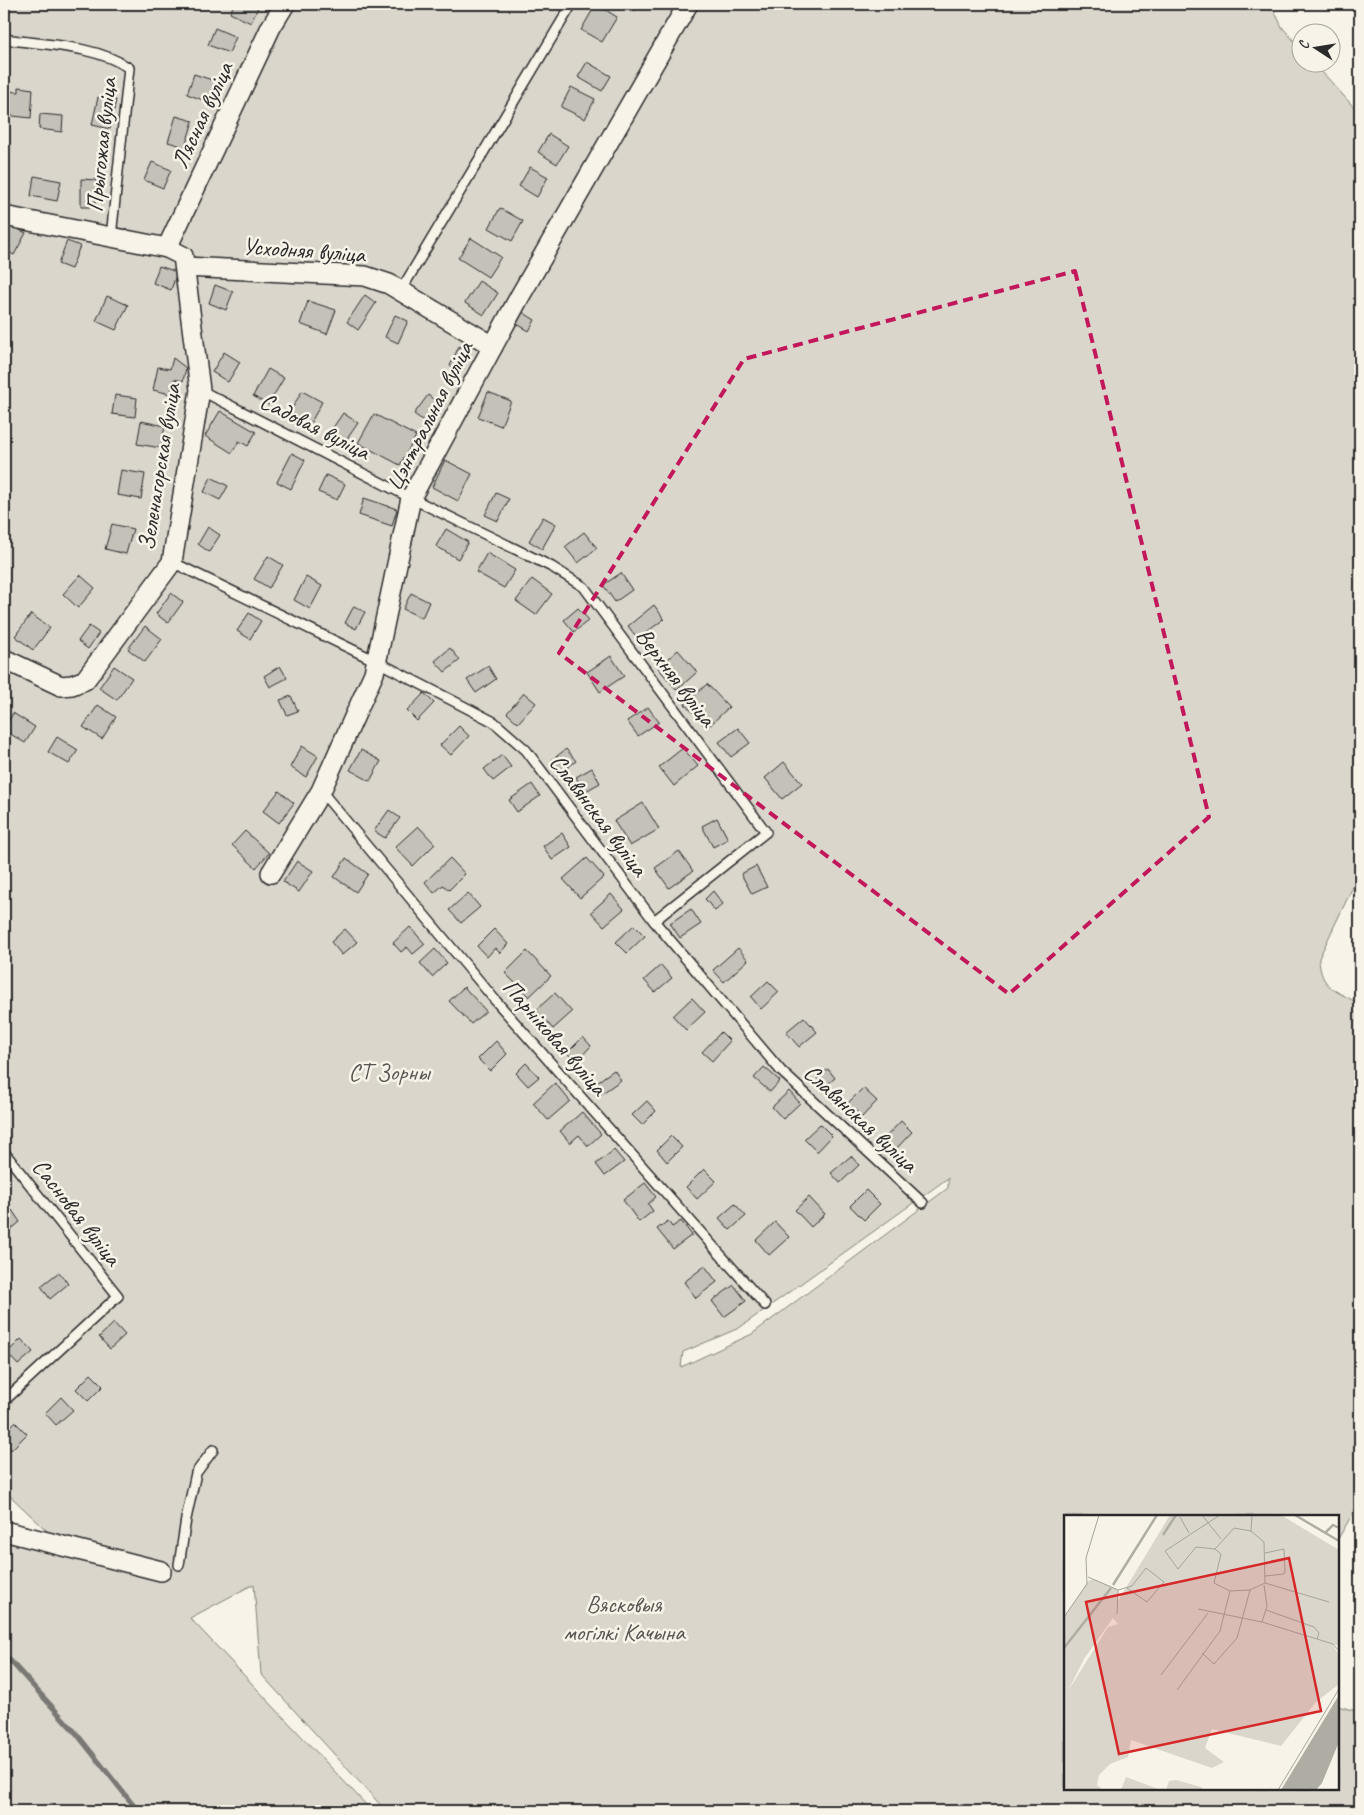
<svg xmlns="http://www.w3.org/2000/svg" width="1364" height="1815" font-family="Caveat,sans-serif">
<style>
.green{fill:#dad6cc;stroke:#82807c;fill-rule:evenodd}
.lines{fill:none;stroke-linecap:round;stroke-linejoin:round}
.stream{stroke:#7a7874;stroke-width:5}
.building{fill:#c4c1b9;stroke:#2b2b2b}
.lane-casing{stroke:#2b2b2b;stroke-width:12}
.street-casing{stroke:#2b2b2b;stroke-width:22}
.lane{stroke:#f7f3e8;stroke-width:9}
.street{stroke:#f7f3e8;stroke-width:19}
.marked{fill:none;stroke:#c2185b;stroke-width:4;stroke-dasharray:10 6;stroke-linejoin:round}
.labels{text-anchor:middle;stroke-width:5;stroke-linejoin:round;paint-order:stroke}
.street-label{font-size:24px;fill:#2b2b2b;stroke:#f7f3e8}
.park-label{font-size:24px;fill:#575653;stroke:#f7f3e8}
.inset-river{fill:none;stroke:#afaca4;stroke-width:2.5}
.inset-road{fill:none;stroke:#a5a39c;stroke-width:1}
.view{fill:#d62828;fill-opacity:0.15;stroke:#d62828;stroke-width:2.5}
.inset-edge{fill:none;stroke:#2b2b2b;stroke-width:2.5}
</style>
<rect width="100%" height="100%" fill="#f7f3e8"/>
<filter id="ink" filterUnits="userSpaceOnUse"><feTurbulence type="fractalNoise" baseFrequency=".02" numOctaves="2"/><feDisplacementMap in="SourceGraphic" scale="10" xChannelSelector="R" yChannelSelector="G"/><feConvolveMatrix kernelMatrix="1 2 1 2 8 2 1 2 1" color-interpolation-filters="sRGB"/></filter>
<g filter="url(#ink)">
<g class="green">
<path d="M4 4H1271L1282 27 1301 49 1302 62 1314 63 1360 114V872L1319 958C1320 989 1337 991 1360 1004V1501L1338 1539V1516H1065V1789H1338V1706L1360 1712V1811H386L261 1674 254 1584 190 1618 372 1811H4V1531L63 1546 4 1490ZM948 1178V1188L752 1334 681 1367 683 1352 739 1328Z"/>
<polygon points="1324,4 1360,4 1360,11"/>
</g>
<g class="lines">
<polyline class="stream" points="4,1654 76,1733 138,1811"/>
</g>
<g class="building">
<polygon points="234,4 259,5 251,23 230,13"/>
<polygon points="596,4 617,17 602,42 581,30"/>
<polygon points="621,4 639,4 634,12"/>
<polygon points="215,28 236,37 229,53 208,45"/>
<polygon points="587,62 611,76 602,91 578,77"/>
<polygon points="194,74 218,82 211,103 187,94"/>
<polygon points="19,87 33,89 31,118 4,115 4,91 19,92"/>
<polygon points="571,87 595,99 585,119 561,107"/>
<polygon points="98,97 116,100 110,129 92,125"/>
<polygon points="40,114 63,116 62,132 39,129"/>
<polygon points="176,116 193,121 185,147 168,142"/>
<polygon points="549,134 568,146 557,164 538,152"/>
<polygon points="5,151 7,183 4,183 4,152"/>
<polygon points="152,162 171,170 163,188 144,180"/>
<polygon points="530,167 548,177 537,197 519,186"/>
<polygon points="34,176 61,181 57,201 31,196"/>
<polygon points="81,179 96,180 95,207 81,207"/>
<polygon points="500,208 523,221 512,241 489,228"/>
<polygon points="11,226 26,233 14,255 4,250 4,241"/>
<polygon points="471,238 501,257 488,277 458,258"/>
<polygon points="67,241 80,246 71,269 58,264"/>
<polygon points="159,266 177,272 171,290 153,283"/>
<polygon points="479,281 498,293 484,315 465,303"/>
<polygon points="215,285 233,292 226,310 209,303"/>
<polygon points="365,295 376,303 358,330 347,322"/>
<polygon points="107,296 128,305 116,330 96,321"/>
<polygon points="308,301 336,310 327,334 300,324"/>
<polygon points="519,310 535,320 529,331 512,321"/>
<polygon points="395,315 408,321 398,343 385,337"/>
<polygon points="459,346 471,352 461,372 450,366"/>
<polygon points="224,352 240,362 228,382 212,372"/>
<polygon points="173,358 186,368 183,381 174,379 171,394 153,390 158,367 170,369"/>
<polygon points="268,369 284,378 268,405 253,396"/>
<polygon points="302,391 322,402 310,424 290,412"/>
<polygon points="488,392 511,401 501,426 478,417"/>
<polygon points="115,395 137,398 135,417 112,414"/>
<polygon points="428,395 438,403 425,422 414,414"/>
<polygon points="220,411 256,432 248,446 239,441 232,453 205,436"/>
<polygon points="343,413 358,423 345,442 330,432"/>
<polygon points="374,414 416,436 400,465 358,443"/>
<polygon points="141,421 165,426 161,448 137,444"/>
<polygon points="292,453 305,460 291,489 277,482"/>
<polygon points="445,460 472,474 458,501 432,487"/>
<polygon points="121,470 145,474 141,499 117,495"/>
<polygon points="326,475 345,484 337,500 318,492"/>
<polygon points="211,477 228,486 220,500 204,492"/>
<polygon points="496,493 509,499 498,521 485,515"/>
<polygon points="364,498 397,509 392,526 359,515"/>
<polygon points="543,517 556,524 542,549 529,541"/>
<polygon points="112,524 133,529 126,554 105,549"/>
<polygon points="208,527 220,535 209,552 198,544"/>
<polygon points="446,529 468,542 458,559 436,546"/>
<polygon points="584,532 597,548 578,563 565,547"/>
<polygon points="487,553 515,570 504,588 476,572"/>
<polygon points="268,556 283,565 269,588 254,579"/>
<polygon points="621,573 632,590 615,602 603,585"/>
<polygon points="80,575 95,588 78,608 63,594"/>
<polygon points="306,577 322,586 310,609 294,600"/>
<polygon points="532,579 552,594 536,615 516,601"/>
<polygon points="171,593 183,602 168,623 156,614"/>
<polygon points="411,593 429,602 422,618 403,609"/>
<polygon points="654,605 664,619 638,639 628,626"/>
<polygon points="354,606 365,612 356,629 345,623"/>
<polygon points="578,608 589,620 574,632 564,620"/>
<polygon points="249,613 261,621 250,639 237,631"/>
<polygon points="31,614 50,628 33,650 15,636"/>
<polygon points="89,626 99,633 88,649 78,641"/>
<polygon points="145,626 162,639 145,662 128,649"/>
<polygon points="450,648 460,660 445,672 435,661"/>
<polygon points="678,650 697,672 677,690 658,668"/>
<polygon points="611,656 624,676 600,692 587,672"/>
<polygon points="114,666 132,678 117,700 99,688"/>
<polygon points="280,666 287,678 270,687 264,676"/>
<polygon points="488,666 496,679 476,693 467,680"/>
<polygon points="707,684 729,707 707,728 685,704"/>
<polygon points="424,693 434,703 417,721 407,711"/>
<polygon points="524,693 536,703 518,723 507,713"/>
<polygon points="291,696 298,711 287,715 280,700"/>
<polygon points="98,705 116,717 102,739 83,727"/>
<polygon points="648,707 659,722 638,736 627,721"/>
<polygon points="13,713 35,727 25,743 4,730"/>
<polygon points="459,726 469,736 451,755 440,745"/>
<polygon points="738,728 750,743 731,757 719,742"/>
<polygon points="57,737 78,750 69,764 48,752"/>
<polygon points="302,746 318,756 306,777 290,767"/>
<polygon points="683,748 698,766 674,786 659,767"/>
<polygon points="566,749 576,761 562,772 552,760"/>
<polygon points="361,750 381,761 370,781 350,770"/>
<polygon points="502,755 511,767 493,781 484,769"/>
<polygon points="784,762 802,783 782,799 765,778"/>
<polygon points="592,768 600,783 584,792 576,777"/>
<polygon points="532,784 540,796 517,812 509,800"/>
<polygon points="279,791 294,803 279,823 263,811"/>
<polygon points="643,803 659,829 630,846 614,821"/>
<polygon points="389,810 400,818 385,838 374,831"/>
<polygon points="717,818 728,839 713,847 702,826"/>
<polygon points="418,826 435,844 413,866 395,847"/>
<polygon points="245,831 269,853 256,868 232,845"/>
<polygon points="562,833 571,847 552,860 543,846"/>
<polygon points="679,851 693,871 669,888 655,868"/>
<polygon points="346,858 368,874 356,892 334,877"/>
<polygon points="450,858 465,874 449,890 443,885 434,893 425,882"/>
<polygon points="587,858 604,877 580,898 563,879"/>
<polygon points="297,861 313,871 299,892 283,882"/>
<polygon points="756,866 767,887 752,894 741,874"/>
<polygon points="713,891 723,904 715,911 705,899"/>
<polygon points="468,893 480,907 461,923 449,910"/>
<polygon points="611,894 624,909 604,926 591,912"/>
<polygon points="691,909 701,924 680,938 670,923"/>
<polygon points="634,925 645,936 627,953 616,942"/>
<polygon points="410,927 425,944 413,954 407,947 401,952 393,943"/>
<polygon points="345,929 357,942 342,955 331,942"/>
<polygon points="494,929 508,944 500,953 495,948 487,957 477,946"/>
<polygon points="738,948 748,960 724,982 713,970"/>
<polygon points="435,949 447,963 432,977 420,963"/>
<polygon points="527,951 551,976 529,997 505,973"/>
<polygon points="661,965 672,978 655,992 644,980"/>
<polygon points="768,981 779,992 761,1009 751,997"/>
<polygon points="464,987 486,1011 471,1024 449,1001"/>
<polygon points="555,993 572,1012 553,1029 536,1010"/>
<polygon points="692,998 705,1012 686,1030 673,1016"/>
<polygon points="804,1017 817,1032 799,1047 786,1032"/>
<polygon points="721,1032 730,1041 712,1061 702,1052"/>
<polygon points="583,1037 591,1046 576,1062 567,1053"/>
<polygon points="496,1041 507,1054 490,1071 478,1059"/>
<polygon points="526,1063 539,1077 528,1086 516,1073"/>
<polygon points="764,1067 780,1081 770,1092 754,1078"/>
<polygon points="828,1069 835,1078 824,1087 817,1078"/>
<polygon points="614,1070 621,1080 601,1094 594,1084"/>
<polygon points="555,1083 570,1101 548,1120 533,1103"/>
<polygon points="863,1088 877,1101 862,1117 848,1103"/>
<polygon points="789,1091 800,1103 783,1119 772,1107"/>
<polygon points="647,1101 656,1111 642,1125 632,1115"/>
<polygon points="582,1112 601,1134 588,1146 579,1135 570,1143 560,1131"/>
<polygon points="901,1121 912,1132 893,1152 882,1141"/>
<polygon points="820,1124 832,1136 817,1152 804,1139"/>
<polygon points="671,1136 682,1147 667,1162 657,1150"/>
<polygon points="614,1150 624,1162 605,1176 596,1164"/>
<polygon points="851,1156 859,1165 840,1183 831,1173"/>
<polygon points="704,1169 716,1181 697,1199 686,1187"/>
<polygon points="645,1183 656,1197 648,1204 653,1211 639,1222 623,1200"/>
<polygon points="866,1190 880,1204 864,1220 850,1206"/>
<polygon points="809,1197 825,1214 811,1227 795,1210"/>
<polygon points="735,1204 746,1216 730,1230 719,1218"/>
<polygon points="12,1210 20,1222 4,1235 4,1216"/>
<polygon points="668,1221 672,1227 681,1221 692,1235 673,1249 657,1229"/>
<polygon points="775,1222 789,1237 769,1255 756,1240"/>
<polygon points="705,1266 717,1282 696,1298 684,1282"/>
<polygon points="59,1272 68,1284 50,1299 41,1286"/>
<polygon points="734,1285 746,1301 724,1317 712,1301"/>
<polygon points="114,1323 125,1335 110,1349 99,1337"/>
<polygon points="21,1339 33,1352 18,1365 7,1353"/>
<polygon points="91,1374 103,1386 88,1401 76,1389"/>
<polygon points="61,1397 73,1410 56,1425 45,1413"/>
<polygon points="15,1422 27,1434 11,1450 4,1442 4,1433"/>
</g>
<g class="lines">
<g class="lane-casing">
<g id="lane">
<path d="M4 39C43 45 96 45 129 68L111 237"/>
<polyline points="400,292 572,4"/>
<polyline points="200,390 411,498 552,567 584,587 766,832 654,921"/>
<polyline points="172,562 378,662 494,722 526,750 654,921 781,1071 923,1203"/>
<polyline points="321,791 495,1000 765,1305"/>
<polyline points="4,1152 118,1296 4,1401"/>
<polyline points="179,1565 186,1519 196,1473 213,1450"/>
</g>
</g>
<g class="street-casing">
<g id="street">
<polyline points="4,216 167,248 183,256 200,390 172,562 85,680 72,685 61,686 4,659"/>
<polyline points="167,248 271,27 285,4"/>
<polyline points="185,267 365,276 389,284 493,346"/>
<polyline points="271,873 321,791 374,673 411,498 520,296 688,4"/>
<polyline points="4,1531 161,1571"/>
</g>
</g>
<use href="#lane" class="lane"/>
<use href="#street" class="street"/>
</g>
</g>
<path class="marked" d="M1075 271 1209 817 1009 994 559 653 744 359Z"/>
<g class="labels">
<g class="street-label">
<text transform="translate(202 115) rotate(-65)" y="8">Лясная вуліца</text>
<text transform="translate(101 145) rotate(-84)" y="8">Прыгожая вуліца</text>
<text transform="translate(304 250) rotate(4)" y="8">Усходняя вуліца</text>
<text transform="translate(429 416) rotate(-63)" y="8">Цэнтральная вуліца</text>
<text transform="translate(315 426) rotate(27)" y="8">Садовая вуліца</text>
<text transform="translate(159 467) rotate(-81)" y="8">Зеленагорская вуліца</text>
<text transform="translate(676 677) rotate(53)" y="8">Верхняя вуліца</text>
<text transform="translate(599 815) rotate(53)" y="8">Славянская вуліца</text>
<text transform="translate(555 1037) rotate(49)" y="8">Парніковая вуліца</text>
<text transform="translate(861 1118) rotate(43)" y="8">Славянская вуліца</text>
<text transform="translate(77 1212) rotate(52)" y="8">Сасновая вуліца</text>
</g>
<g class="park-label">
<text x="389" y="1080">СТ Зорны</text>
<text x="624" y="1612">Вясковыя<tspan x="624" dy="28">могілкі Качына</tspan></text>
</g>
</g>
<g transform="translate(1064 1515)">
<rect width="275" height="275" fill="#f7f3e8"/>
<path d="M106 0H217L275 35V130H269L275 140V169L252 187 217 231 148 214 141 233 160 247 148 253 67 225 64 242 46 249 35 260 33 270 39 275H0V102L24 66 29 64 53 74 54 86ZM49 103 54 109 44 112 4 176 20 144ZM62 262 97 275H57ZM112 265 137 272 140 275H102L105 266Z" fill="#dad6cc" fill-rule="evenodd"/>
<path d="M275 180V227L258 268 252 275H217Z" fill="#afaca4"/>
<path class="inset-river" d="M231 0 275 26M261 18 269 10 275 13M99 20 112 0M49 70 93 0M0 133 47 73"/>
<path class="inset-road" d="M138 0 157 24M156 0 101 36 114 54 132 32 151 34 157 39 150 68 166 76 186 75 201 68M116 2 125 18M187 16 188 0M151 34 170 13 187 16 200 27 201 68M201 38 220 34 221 56 220 59 201 61M24 62 54 75M201 68 265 87M54 75 68 71 82 53 100 67 83 87 63 73M134 94 198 107 269 129 275 136M202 95 250 112 255 118 253 124M53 99 54 75M0 102 23 69 22 43 35 0M198 107 203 91 200 70M138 138 150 149 173 123 186 75M97 160 144 98M113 175 156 116 166 76M214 275 275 174"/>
<path class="view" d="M225 43 257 196 55 239 22 87Z"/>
<rect width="275" height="275" class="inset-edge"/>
</g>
<rect width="1364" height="1815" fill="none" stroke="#f7f3e8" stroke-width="20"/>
<rect x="10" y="10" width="1344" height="1795" fill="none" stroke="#2b2b2b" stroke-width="2" filter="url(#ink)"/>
<g transform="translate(1316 48) rotate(282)"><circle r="24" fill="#f7f3e8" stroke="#a5a39c"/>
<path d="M0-4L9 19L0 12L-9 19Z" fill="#2b2b2b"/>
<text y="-8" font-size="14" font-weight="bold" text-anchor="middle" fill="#2b2b2b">С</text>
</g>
</svg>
